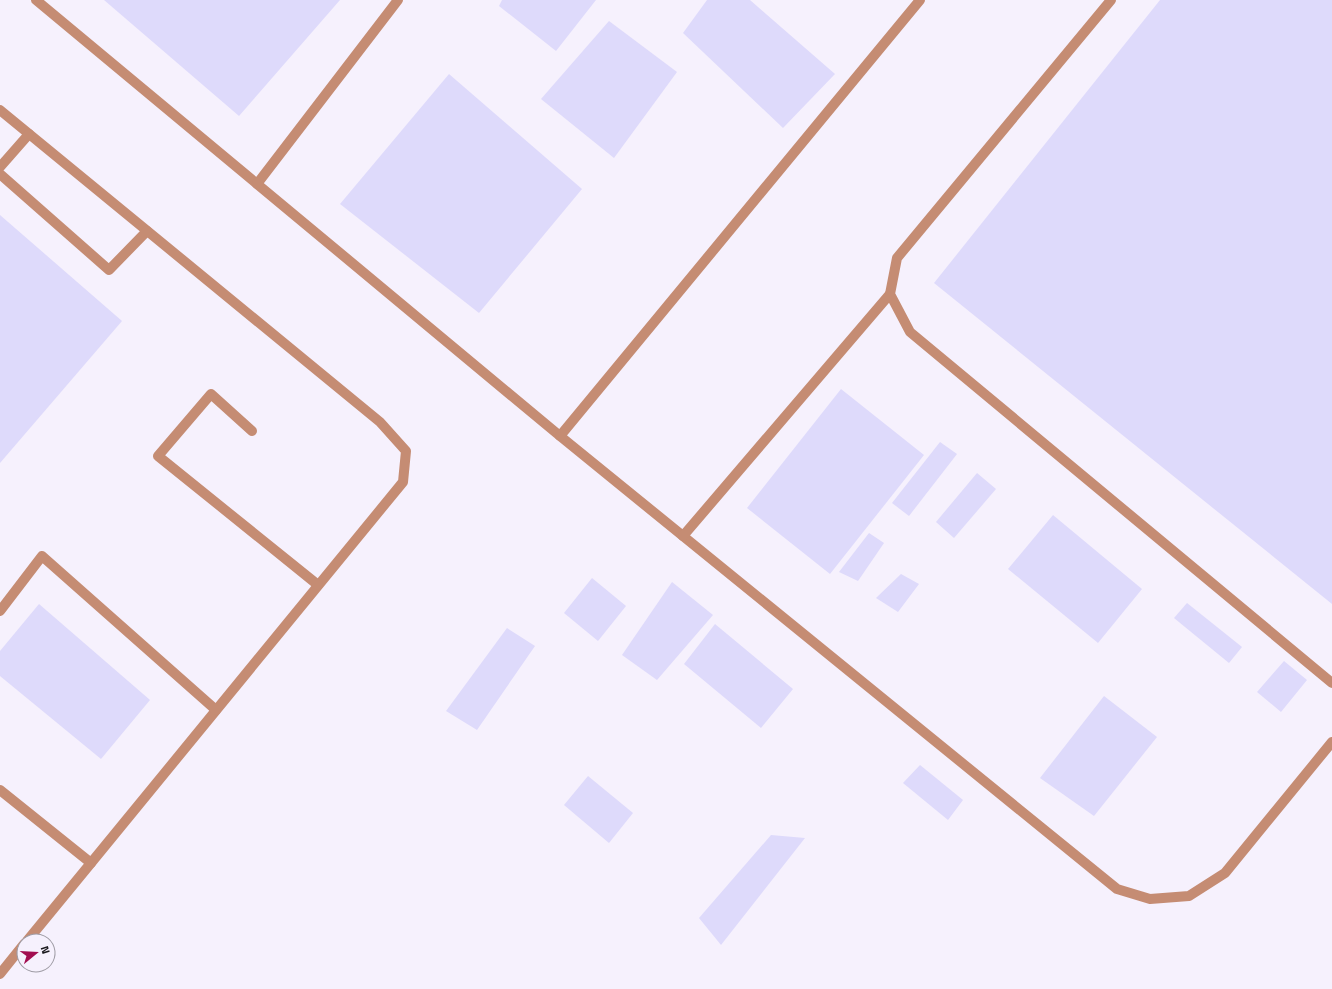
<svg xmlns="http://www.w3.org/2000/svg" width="1332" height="989" font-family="'Titillium Web',sans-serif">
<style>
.building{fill:#dedafb}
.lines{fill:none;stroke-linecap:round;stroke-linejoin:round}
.service{stroke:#c58c73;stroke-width:10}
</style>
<rect width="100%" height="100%" fill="#f6f1fd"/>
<g class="building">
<polygon points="104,0 340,0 239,116"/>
<polygon points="502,0 596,0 556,51 499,6"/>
<polygon points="707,0 750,0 835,74 783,128 683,33"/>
<polygon points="1160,0 1332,0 1332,604 934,283"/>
<polygon points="609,21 677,72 614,158 541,99"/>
<polygon points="449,74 582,189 479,313 340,204"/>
<polygon points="0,215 122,321 0,463"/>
<polygon points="841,389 924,455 830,574 747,508"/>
<polygon points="940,442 957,454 909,516 892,503"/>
<polygon points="977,473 996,489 954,538 936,522"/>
<polygon points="1053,515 1142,589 1098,643 1008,569"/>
<polygon points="869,533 884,543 858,581 839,572"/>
<polygon points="901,574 919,584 898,612 876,598"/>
<polygon points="592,578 626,606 598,641 564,613"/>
<polygon points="672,582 713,615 657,680 622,655"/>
<polygon points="1187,603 1242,647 1229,663 1174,618"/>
<polygon points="39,604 150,700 101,759 0,676 0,651"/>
<polygon points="715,624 793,689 761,728 684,664"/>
<polygon points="507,628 535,646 477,730 446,711"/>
<polygon points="1284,661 1307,680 1281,712 1257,692"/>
<polygon points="1104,696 1157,737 1094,816 1040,778"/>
<polygon points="920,765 963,800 948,820 903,783"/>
<polygon points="588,776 633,813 609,843 564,805"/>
<polygon points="771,835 805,838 721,945 699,918"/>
</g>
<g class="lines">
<g class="service">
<polyline points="36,0 560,436 1117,889 1150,899 1189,896 1225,873 1332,742"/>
<polyline points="1111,0 897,258 890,294 910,332 1332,683"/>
<polyline points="0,110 380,422 406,451 403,482 91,863"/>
<polyline points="0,167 29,134"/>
<polyline points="0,174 109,270 147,231"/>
<polyline points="257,184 398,0"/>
<polyline points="252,431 211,394 158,456 318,585"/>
<polyline points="560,436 920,0"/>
<polyline points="683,536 890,294"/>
<polyline points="0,611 42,556 216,710"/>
<polyline points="0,790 91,863 27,941"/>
<polyline points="0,974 24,944"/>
</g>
</g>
<g transform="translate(36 953) rotate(72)"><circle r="19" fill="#f6f1fd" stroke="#9e9ba4"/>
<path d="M0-3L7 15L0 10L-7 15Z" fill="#a20d50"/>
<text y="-6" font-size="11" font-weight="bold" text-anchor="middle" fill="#1b191e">N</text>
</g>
</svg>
